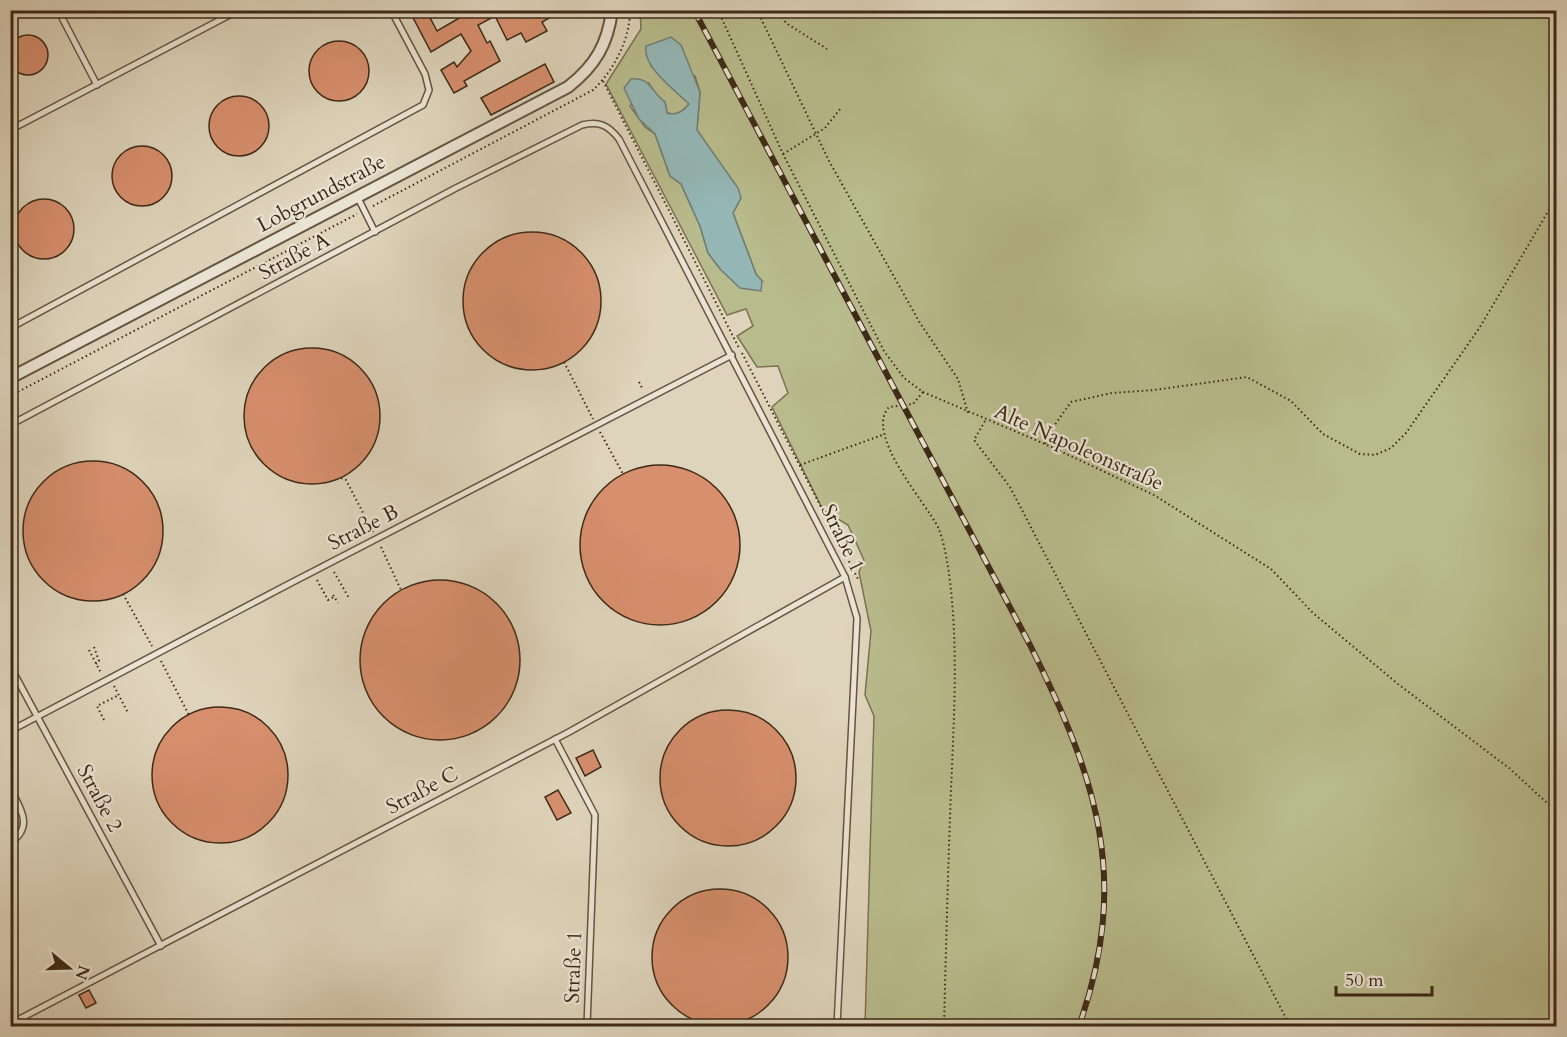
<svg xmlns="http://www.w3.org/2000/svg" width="1567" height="1037" font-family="Cardo,serif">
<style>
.green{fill:#b8bb8c;stroke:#7a7251;stroke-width:1.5;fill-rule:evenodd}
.water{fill:#94b7b6;stroke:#717e76;stroke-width:1.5}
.building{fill:#d78f6e;stroke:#3d2916;stroke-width:1.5}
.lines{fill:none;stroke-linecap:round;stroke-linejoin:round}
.service-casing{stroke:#65543f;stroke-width:8}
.minor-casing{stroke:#65543f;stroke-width:14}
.path{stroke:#3d2916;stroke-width:2;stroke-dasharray:1.5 3;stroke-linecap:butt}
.service{stroke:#eae3d3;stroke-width:5}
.minor{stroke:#eae3d3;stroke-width:10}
.rail-casing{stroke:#3d2916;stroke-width:6}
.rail{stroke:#eae3d3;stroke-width:4;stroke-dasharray:11;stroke-linecap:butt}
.labels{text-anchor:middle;stroke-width:4.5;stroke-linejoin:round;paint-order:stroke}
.street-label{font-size:21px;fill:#3d2916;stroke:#eae3d3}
</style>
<rect width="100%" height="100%" fill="#ded4bb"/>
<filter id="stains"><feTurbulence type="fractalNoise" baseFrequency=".00333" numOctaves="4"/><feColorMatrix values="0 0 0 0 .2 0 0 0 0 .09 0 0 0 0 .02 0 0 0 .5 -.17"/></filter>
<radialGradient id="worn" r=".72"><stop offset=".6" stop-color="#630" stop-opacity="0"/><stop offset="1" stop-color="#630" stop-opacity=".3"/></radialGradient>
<path class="green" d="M640 11H1556V1026H865L874 716 865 695 871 631 859 572 864 560 848 525 823 510 772 407 788 393 778 366 757 367 737 336 753 326 746 309 727 315 606 84 641 29ZM652 67 695 76 700 92 697 130 741 198 733 213 756 274 762 281 721 270 708 253 700 226 681 184 670 176 655 134 645 127 630 106 649 83 656 96 665 102 667 113C677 116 683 111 690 103Z"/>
<path class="water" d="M671 37 681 45 700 92 697 130 738 188 741 198 733 213 756 274 762 281 761 291 740 288 721 270 708 253 700 226 681 184 670 176 655 134 639 119 624 88 631 79C650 76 652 93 665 102L667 113C677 116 683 111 689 104 676 91 642 67 646 46Z"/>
<g class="building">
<polygon points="409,10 426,10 437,31 473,10 563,10 542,22 547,31 526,42 521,33 507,40 495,16 478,25 487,43 490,41 500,61 464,81 467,86 454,93 441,70 454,62 457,67 471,51 461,34 431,52"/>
<circle cx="28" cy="55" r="20"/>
<circle cx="339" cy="71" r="30"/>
<polygon points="545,64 554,82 491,115 481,98"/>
<circle cx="239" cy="126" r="30"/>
<circle cx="142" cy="176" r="30"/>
<circle cx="44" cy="229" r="30"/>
<circle cx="532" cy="301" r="69"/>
<circle cx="312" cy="416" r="68"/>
<circle cx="93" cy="531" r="70"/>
<circle cx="660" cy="545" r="80"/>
<circle cx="440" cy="660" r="80"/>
<circle cx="220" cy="775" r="68"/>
<circle cx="728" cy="778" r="68"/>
<polygon points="593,750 601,767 585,776 576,758"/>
<polygon points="558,790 571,813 557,820 545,797"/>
<circle cx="720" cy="957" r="68"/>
<polygon points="89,990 96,1003 86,1008 79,995"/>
</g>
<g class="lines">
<g class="service-casing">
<g id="service">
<polyline points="58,10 97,85"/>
<polyline points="10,130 239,10"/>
<polyline points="357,196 375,232"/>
<polyline points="10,328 423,105 429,90 425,74 391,10"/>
<path d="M10 425 456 188 582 125C599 121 608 125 619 139L845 577 857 618 837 1026"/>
<polyline points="10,666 161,946"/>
<polyline points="10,731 287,585 732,355"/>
<polyline points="555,739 595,815 587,1026"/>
<path d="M10 788C21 809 34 827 10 843"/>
<polyline points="10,1024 569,732 845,577"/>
</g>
</g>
<g class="minor-casing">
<path id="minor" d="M10 378 568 87C595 66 608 44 612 10"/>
</g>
<g class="path">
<polyline points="718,10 783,154 884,351 904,378 923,392 1045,444 1154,495 1271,569 1313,613 1398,684 1509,768 1556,811"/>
<polyline points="757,10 829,161 920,323 958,379 968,413"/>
<polyline points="777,10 786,23 827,49"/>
<polyline points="603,81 739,348"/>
<polyline points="783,154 825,128 841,108"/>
<path d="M373 206 593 90C614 70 630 40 630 10"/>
<polyline points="742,353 858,579"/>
<polyline points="564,362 593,419"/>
<polyline points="639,382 643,390"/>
<path d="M923 392 913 404 889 407C864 434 925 502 938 527 943 539 946 554 948 567 959 640 954 716 951 790 948 869 946 948 944 1026"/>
<polyline points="10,396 357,214"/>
<polyline points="985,421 974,440 1010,487 1290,1026"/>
<polyline points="600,432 623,474"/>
<polyline points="1045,444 1049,433 1071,402 1112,393 1154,390 1247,377 1291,401 1323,434 1360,454 1375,455 1391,448 1406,433 1480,327 1556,198"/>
<polyline points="800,465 885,434"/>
<polyline points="341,478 346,480 373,532"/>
<polyline points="381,547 401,590"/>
<polyline points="334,572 349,598"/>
<polyline points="317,580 328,600 334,597"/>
<polyline points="123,594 152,646"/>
<polyline points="333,595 338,603"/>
<polyline points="94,647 99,661 96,664"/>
<polyline points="89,650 101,673"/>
<polyline points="161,661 189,715"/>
<polyline points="114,686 128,713"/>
<polyline points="104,720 97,706 119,695"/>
</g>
<use href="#service" class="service"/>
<use href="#minor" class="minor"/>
<g class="rail-casing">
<path id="rail" d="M694 10 1030 645C1097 779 1131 879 1079 1026"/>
</g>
<use href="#rail" class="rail"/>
</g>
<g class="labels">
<g class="street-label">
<text transform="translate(321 193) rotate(-28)" y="7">Lobgrundstraße</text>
<text transform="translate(294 256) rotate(-28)" y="7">Straße A</text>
<text transform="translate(1079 447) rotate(24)" y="7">Alte Napoleonstraße</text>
<text transform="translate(363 527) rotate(-27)" y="7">Straße B</text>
<text transform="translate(843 538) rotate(64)" y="7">Straße 1</text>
<text transform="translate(422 790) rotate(-28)" y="7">Straße C</text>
<text transform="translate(100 798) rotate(62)" y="7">Straße 2</text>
<text transform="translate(573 967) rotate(-88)" y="7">Straße 1</text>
</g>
</g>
<rect width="1567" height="1037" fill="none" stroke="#ded4bb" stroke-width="36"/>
<rect x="12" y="12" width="1543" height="1013" fill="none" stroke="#3d2916" stroke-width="3"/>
<rect x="18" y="18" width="1531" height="1001" fill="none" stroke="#3d2916" stroke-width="1.5"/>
<g transform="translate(69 968) rotate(109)" stroke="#eae3d3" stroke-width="4.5" paint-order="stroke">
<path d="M0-4.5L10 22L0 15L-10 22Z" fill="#3d2916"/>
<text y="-9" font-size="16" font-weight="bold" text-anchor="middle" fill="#3d2916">N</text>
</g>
<path d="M1336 986v9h96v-9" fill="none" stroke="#3d2916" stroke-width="3"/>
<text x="1345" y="986" font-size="18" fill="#3d2916" stroke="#eae3d3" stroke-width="4.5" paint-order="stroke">50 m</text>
<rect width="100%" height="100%" filter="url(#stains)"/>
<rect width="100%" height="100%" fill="url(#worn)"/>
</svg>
